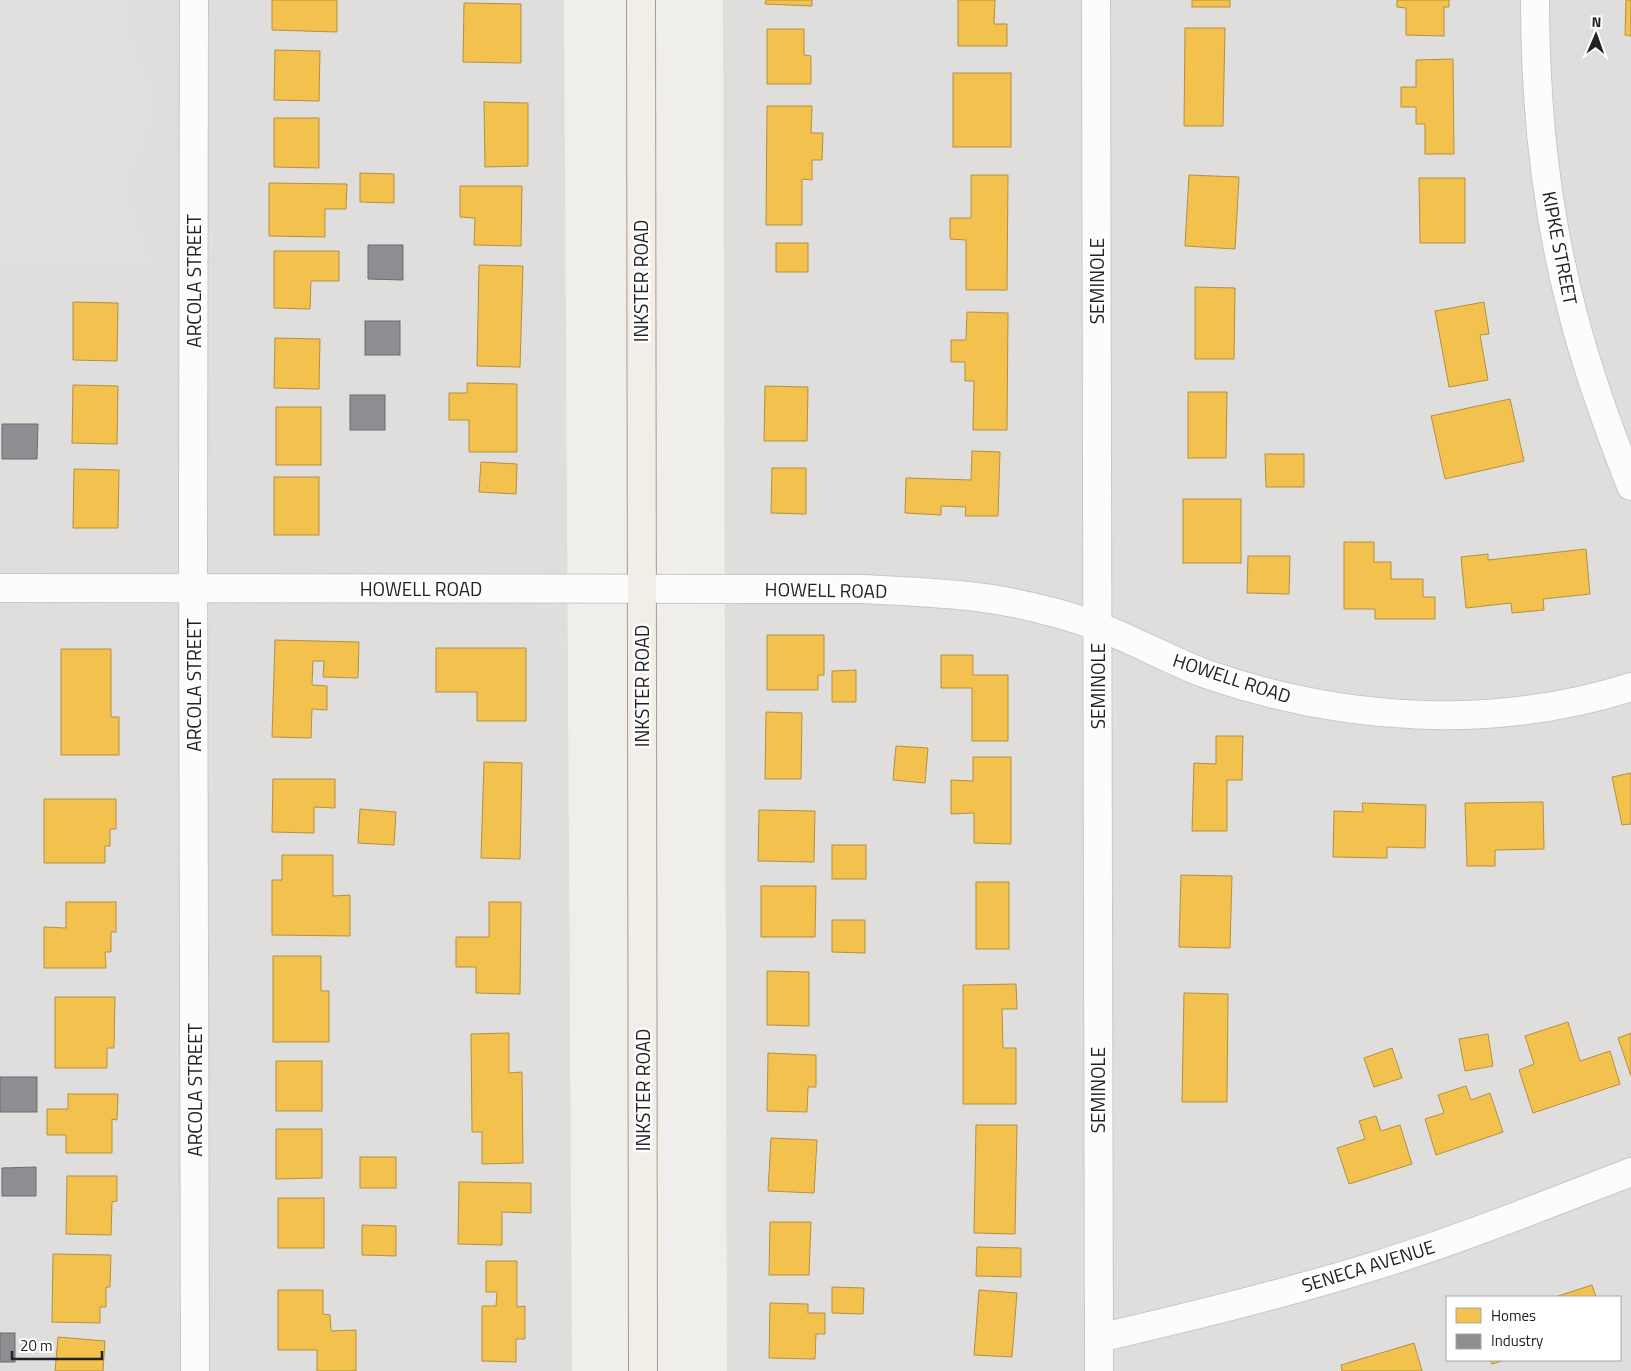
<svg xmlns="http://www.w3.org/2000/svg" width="1631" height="1371" font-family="'Titillium Web',sans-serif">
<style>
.residential{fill:#dfdedc;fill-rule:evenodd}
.religious{fill:#dededc}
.parking{fill:#e0dfde}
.homes{fill:#f2c14e;stroke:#b49141}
.industry{fill:#8d8d92;stroke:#6d6d70}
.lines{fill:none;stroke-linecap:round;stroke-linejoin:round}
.minor-casing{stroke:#c9c8c7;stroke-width:30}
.major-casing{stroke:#a79c86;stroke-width:30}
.minor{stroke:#fdfcfc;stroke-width:28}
.major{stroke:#f3ede7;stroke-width:28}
.labels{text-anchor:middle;stroke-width:5;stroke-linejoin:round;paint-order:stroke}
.street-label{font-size:19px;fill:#222;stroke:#fff}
</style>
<rect width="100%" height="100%" fill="#f0eeeb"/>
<g class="residential">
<polygon points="157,0 564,0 572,1371 0,1371 0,278 157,278"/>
<path d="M723 0H1631V1371H727ZM1447 1297H1620V1360H1447Z"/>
</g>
<polygon class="religious" points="0,0 157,0 157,279 0,278"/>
<polygon class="parking" points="0,0 132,0 125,23 157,105 126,191 152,268 0,265"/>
<g class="homes">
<polygon points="272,0 337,0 337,32 272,30"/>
<polygon points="766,0 812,0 812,6 765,4"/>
<polygon points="958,0 995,0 994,24 1007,24 1007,46 958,46"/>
<rect x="1192" y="0" width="38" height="7"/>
<polygon points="1397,0 1449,0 1449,7 1444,7 1444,36 1406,35 1406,8 1397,7"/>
<polygon points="1626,0 1631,0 1631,36 1625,35"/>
<polygon points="464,3 521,4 521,63 463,62"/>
<polygon points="1185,28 1225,28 1223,126 1184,126"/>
<polygon points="767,29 804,29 804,55 811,56 811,84 767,84"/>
<polygon points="275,50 320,51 319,101 274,100"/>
<polygon points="1453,59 1454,154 1425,154 1425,124 1416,124 1416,107 1401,107 1401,87 1416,87 1416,60"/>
<rect x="953" y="73" width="58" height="74"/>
<polygon points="484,102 528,103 528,166 485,167"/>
<polygon points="767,106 812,106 811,133 823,133 822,160 812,160 812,180 802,179 802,225 766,225"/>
<polygon points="274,118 319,118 319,168 274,167"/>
<polygon points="360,173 394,174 394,203 360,202"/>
<polygon points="971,175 1008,175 1007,290 966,290 966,240 950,239 950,218 971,218"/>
<polygon points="1189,175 1239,177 1235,249 1185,246"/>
<polygon points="1419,178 1465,178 1465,243 1420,243"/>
<polygon points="269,183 347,184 346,209 325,209 325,237 269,236"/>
<polygon points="460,186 522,186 521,246 474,245 475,218 460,217"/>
<rect x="776" y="243" width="32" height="29"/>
<polygon points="274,251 339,251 339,281 311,281 310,309 274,308"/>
<polygon points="479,265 523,266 520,367 477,366"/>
<polygon points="1195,287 1235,288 1234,359 1195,359"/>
<polygon points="73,302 118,303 117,361 73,360"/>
<polygon points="1484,302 1489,334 1480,335 1488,380 1449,387 1435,311"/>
<polygon points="967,312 1008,313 1007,430 973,430 974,381 965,381 965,362 951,362 951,340 966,340"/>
<polygon points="275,338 320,339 319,389 274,388"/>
<polygon points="467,383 517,384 517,452 469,452 469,420 449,420 449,393 467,393"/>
<polygon points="73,385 118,386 117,444 72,443"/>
<polygon points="765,386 808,387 807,441 764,441"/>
<polygon points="1188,392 1227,392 1226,458 1188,458"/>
<polygon points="1510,399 1524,461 1445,479 1431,416"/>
<rect x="276" y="407" width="45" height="58"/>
<polygon points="972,451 1000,452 998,516 965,516 966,507 941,506 941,515 905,513 906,478 971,480"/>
<polygon points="1265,454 1304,454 1304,487 1266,487"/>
<polygon points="481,462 517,464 516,494 479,492"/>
<polygon points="772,468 806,468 806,514 771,513"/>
<polygon points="74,469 119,470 118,528 73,528"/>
<rect x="274" y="477" width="45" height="58"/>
<rect x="1183" y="499" width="58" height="64"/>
<polygon points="1344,542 1374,542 1374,562 1391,562 1391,579 1423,579 1423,597 1435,597 1435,619 1375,619 1375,609 1344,609"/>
<polygon points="1586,549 1590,594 1543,599 1544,610 1512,613 1511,603 1466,608 1461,557 1488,554 1488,560"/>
<polygon points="1248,556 1290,556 1289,594 1247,593"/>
<polygon points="767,635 824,635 824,675 818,675 818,690 767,690"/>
<polygon points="275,640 359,642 358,678 323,677 324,661 313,661 312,685 327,686 327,710 312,709 311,738 272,737"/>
<polygon points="436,648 526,648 526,721 477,721 477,692 436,692"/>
<polygon points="61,649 111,649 111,717 119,717 119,755 61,755"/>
<polygon points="941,655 973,655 973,675 1008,675 1008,741 972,741 972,688 941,688"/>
<polygon points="856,670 856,702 832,702 832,671"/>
<polygon points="766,712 802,713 801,779 765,779"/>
<polygon points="1216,736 1243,736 1242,780 1227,780 1227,831 1192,831 1194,763 1216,764"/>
<polygon points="896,746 928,748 925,783 893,780"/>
<polygon points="973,757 1011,757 1011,844 974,843 974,813 951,814 951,780 973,781"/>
<polygon points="484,762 522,763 520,859 481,858"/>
<polygon points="1631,773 1631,824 1622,825 1612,777"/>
<polygon points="273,779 335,779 335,808 314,807 314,833 272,832"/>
<polygon points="44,799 116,799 116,829 110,829 110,846 105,846 105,863 44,863"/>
<polygon points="1543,802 1544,849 1495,850 1495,866 1467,866 1465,803"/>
<polygon points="1362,803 1426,805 1425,848 1387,847 1387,858 1333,857 1334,811 1363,812"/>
<polygon points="360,809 396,812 394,845 358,843"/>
<polygon points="759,810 815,811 814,862 758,861"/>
<rect x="832" y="845" width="34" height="34"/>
<polygon points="282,855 333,855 333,896 350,895 350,936 272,935 272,880 282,880"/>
<polygon points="1181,875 1232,876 1230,948 1179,947"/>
<rect x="976" y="882" width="33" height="67"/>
<polygon points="761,886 816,886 815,937 761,937"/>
<polygon points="66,902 116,902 116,932 111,932 111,952 105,952 106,968 44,968 44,927 66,928"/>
<polygon points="489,902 521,902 520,994 476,993 476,967 456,967 456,937 489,937"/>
<polygon points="832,920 865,920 865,953 832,952"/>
<polygon points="273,956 321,956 321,991 329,991 329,1042 273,1042"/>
<polygon points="767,971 809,972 809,1026 767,1025"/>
<polygon points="1016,984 1017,1009 1002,1009 1003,1048 1016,1048 1016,1104 963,1104 963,985"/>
<polygon points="1184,993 1228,994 1227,1102 1182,1102"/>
<polygon points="55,997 115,997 114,1048 107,1048 107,1068 55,1068"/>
<polygon points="1568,1022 1580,1061 1610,1051 1620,1084 1533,1113 1519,1070 1534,1064 1525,1036"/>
<polygon points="509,1033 509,1073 522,1072 523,1163 482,1164 482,1132 472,1132 471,1034"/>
<polygon points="1631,1033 1631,1076 1618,1038"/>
<polygon points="1488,1034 1493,1066 1465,1071 1459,1039"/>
<polygon points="1392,1048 1402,1078 1374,1087 1364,1058"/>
<polygon points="768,1053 816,1055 816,1087 808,1087 807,1112 767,1111"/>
<rect x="276" y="1061" width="46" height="50"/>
<polygon points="1466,1086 1471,1100 1490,1093 1503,1132 1436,1155 1425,1119 1444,1113 1438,1095"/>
<polygon points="68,1094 118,1094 117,1120 112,1119 112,1153 66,1153 66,1135 47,1135 47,1109 68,1109"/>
<polygon points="1376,1116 1381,1131 1400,1125 1412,1164 1349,1184 1337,1148 1365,1139 1359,1121"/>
<polygon points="976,1125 1017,1125 1015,1234 974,1233"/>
<polygon points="276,1129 322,1129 322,1178 276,1179"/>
<polygon points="771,1138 817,1140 814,1193 768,1191"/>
<rect x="360" y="1157" width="36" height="31"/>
<polygon points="67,1176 117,1176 117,1201 112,1202 111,1235 66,1234"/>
<polygon points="459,1182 531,1183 531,1213 502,1212 502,1245 458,1244"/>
<rect x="278" y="1198" width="46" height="50"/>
<polygon points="770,1222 811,1222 809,1275 769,1275"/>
<polygon points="362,1225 396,1226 396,1256 362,1255"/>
<polygon points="977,1247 1021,1248 1021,1277 976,1276"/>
<polygon points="53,1254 111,1255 110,1287 106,1287 106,1307 100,1307 100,1323 52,1322"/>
<polygon points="486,1261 517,1261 517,1307 525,1306 525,1339 516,1339 516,1362 482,1361 482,1306 496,1306 497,1292 486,1292"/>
<polygon points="1592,1285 1596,1297 1555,1297"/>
<polygon points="832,1287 864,1288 863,1314 832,1313"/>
<polygon points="278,1290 323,1290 323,1314 330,1315 331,1331 356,1330 356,1371 317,1371 317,1350 278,1350"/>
<polygon points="979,1290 1017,1293 1012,1357 974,1355"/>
<polygon points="770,1303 808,1304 808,1313 825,1313 825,1334 816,1334 815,1359 769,1358"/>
<polygon points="58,1337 105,1341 103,1371 55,1371"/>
<polygon points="1414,1343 1422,1371 1342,1371 1341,1365"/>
<polygon points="1490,1360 1505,1360 1492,1364"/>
</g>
<g class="industry">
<polygon points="368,245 403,245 403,280 368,279"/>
<rect x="365" y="321" width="35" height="34"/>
<rect x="350" y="395" width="35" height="35"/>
<polygon points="2,424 38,424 37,459 2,459"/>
<rect x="0" y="1077" width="37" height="35"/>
<polygon points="36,1167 36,1196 2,1196 2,1168"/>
<rect x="0" y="1333" width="15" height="29"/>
</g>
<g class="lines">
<g class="minor-casing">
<g id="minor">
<polyline points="194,0 193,551 195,1371"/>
<polyline points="1096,0 1099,1371"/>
<path d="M1535 0C1535 105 1546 213 1573 314 1588 373 1609 430 1631 486"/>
<path d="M0 588 863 589C923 592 986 594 1044 610 1062 614 1080 620 1097 626 1134 640 1169 660 1206 674 1342 721 1492 731 1631 687"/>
<path d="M1099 1338C1190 1317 1281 1295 1371 1267 1459 1240 1545 1205 1631 1172"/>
</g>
</g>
<g class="major-casing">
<polyline id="major" points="641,0 643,1371"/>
</g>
<use href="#minor" class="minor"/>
<use href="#major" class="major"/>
</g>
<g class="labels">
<g class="street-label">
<text transform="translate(1560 248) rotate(79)" y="7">KIPKE STREET</text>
<text transform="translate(194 281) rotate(-90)" y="7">ARCOLA STREET</text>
<text transform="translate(641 281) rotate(-90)" y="7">INKSTER ROAD</text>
<text transform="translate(1097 281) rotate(-90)" y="7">SEMINOLE</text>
<text x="421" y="596">HOWELL ROAD</text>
<text transform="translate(826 590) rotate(1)" y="7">HOWELL ROAD</text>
<text transform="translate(1232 678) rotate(18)" y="7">HOWELL ROAD</text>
<text transform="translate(194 685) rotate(-90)" y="7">ARCOLA STREET</text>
<text transform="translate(642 686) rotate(-90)" y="7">INKSTER ROAD</text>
<text transform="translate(1098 686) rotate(-90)" y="7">SEMINOLE</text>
<text transform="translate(195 1090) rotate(-90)" y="7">ARCOLA STREET</text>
<text transform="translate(643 1090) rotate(-90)" y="7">INKSTER ROAD</text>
<text transform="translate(1098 1090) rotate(-90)" y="7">SEMINOLE</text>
<text transform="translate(1368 1266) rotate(-17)" y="7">SENECA AVENUE</text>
</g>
</g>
<rect x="1446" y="1296" width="175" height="65" fill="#ffffff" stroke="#a7a7a7"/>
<rect x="1456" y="1308" width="25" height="15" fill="#f2c14e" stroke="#a7a7a7"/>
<text x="1491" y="1321" font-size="15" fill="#222222">Homes</text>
<rect x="1456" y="1334" width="25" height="15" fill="#8d8d92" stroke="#a7a7a7"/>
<text x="1491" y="1346" font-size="15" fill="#222222">Industry</text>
<g transform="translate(1596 35) rotate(2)" stroke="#ffffff" stroke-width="4" paint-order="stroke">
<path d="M0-4L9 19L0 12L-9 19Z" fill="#222222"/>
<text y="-8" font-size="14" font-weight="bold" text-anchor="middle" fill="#222222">N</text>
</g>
<path d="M12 1351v8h90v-8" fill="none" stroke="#222222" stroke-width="2.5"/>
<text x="20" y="1351" font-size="15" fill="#222222" stroke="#ffffff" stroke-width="4" paint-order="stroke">20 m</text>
</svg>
